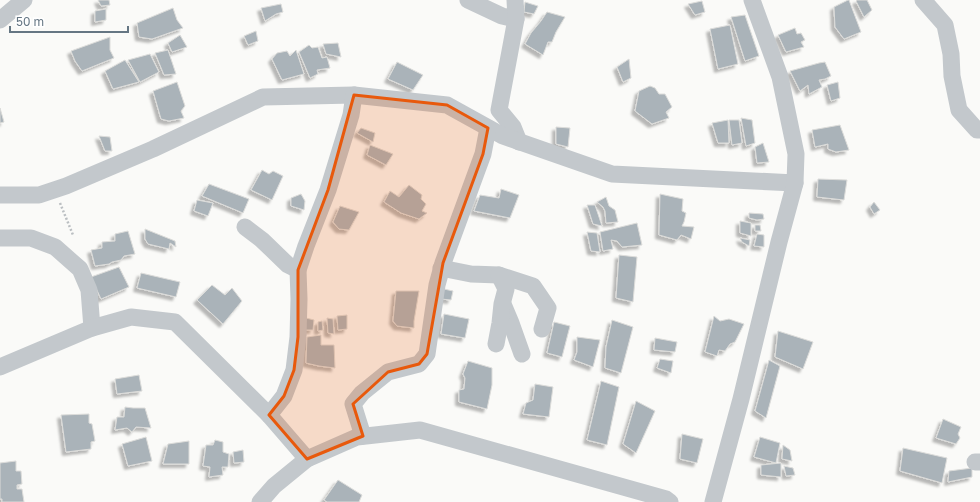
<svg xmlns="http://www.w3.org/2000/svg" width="980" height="502" font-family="'Golos Text',sans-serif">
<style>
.building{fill:#aab3b9;stroke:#dcdcda;filter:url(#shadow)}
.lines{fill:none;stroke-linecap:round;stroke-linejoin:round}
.path{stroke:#bbbfc2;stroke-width:2.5;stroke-dasharray:2 2;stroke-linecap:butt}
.minor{stroke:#c3c8cc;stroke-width:17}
.marked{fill:#e8590c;fill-opacity:0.2;stroke:#e8590c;stroke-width:3;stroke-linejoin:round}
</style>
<defs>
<filter id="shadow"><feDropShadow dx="-3.5" dy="3.5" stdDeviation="1" flood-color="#0004"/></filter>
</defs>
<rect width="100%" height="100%" fill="#fafaf8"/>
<g class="building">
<polygon points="98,0 109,0 110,5 101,6"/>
<polygon points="848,0 849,0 861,32 844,39 835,27 834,7"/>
<polygon points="857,0 867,0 872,10 864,17 856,1"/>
<polygon points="702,1 705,12 695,15 688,4"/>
<polygon points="525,2 538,6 534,14 524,12"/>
<polygon points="281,4 283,12 276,14 265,21 261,8"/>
<polygon points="173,8 177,20 183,28 152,39 139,37 137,23"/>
<polygon points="106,9 106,20 95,22 95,11"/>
<polygon points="547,12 565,17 556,32 552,42 548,42 543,55 525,44 531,33 541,21"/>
<polygon points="745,15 759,56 745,61 731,17"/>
<polygon points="730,25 738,64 718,69 710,29"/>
<polygon points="795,28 797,34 801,33 805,40 801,42 804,47 786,52 778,35"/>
<polygon points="256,31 258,41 248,45 244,36"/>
<polygon points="180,35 187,47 172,52 168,43"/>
<polygon points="110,37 110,50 114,58 82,71 75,61 71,51"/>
<polygon points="338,43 341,57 326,54 323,44"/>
<polygon points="309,45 312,48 318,47 322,58 327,57 330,68 317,70 318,74 310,78 299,52"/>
<polygon points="168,50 176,74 164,75 155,53"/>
<polygon points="296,50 304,74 282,80 272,59 277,53 287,51 290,56"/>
<polygon points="150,54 159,72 140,82 128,60"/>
<polygon points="629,59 631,78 623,82 617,67"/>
<polygon points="125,60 139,82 113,89 105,71"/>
<polygon points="397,62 423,75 413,90 388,79"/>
<polygon points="825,62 831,76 825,79 819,80 822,87 809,94 808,85 800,91 790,71 819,63"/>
<polygon points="177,82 185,106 181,111 184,118 169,121 161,119 153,91"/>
<polygon points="838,82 840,98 831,101 827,85"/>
<polygon points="650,86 655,88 659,94 665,94 672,107 666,112 669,118 652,124 635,111 639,91"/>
<polygon points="0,108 4,122 0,123"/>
<polygon points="741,118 752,120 755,143 746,146"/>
<polygon points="728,120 729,143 718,143 712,123"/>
<polygon points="729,120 739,120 742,143 732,145"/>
<polygon points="840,125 849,150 836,152 828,149 828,144 815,147 812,130"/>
<polygon points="556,127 570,128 568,147 556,144"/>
<polygon points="361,128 375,133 373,142 357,133"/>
<polygon points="99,136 110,137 112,151 105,151"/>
<polygon points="763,143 769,162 757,163 755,147"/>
<polygon points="370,145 393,154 386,165 367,155"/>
<polygon points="262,170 269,174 273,171 283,176 272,200 251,190"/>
<polygon points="818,179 847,180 844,200 817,197"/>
<polygon points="209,184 249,199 243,213 202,196"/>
<polygon points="409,185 422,195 421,199 426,204 422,211 427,213 419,219 401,213 384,202 390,191 399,197"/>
<polygon points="501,189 519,195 510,218 474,211 480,195 499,198"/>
<polygon points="301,194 305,201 304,210 291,206 291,198"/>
<polygon points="660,194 683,199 682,211 686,213 684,222 682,226 694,227 691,239 681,235 677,240 659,235"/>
<polygon points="606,197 609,206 615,210 618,222 606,223 605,211 603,207 597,202"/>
<polygon points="197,200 213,203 208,216 194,211"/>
<polygon points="874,202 880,210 874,214 870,207"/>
<polygon points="587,205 595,205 602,226 593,224"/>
<polygon points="340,206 359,212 349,230 339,229 333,222"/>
<polygon points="749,213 763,214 764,219 757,220 749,218"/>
<polygon points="740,221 751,223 751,236 740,233"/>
<polygon points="637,223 642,245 622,247 617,241 611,240 613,249 603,251 600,232"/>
<polygon points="755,225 760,225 761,231 755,231"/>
<polygon points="145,229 175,241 176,247 170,243 169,249 148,244 145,239"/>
<polygon points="128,231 135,254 124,256 121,260 112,262 109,264 95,266 91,250 102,248 102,242 115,241 115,234"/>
<polygon points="587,232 597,233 600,252 591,251"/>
<polygon points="757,234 764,235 764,247 754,246"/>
<polygon points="740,238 750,240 749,246 742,242"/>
<polygon points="619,255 637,257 633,302 616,298"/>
<polygon points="119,267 129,287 101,299 91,277"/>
<polygon points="141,273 180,282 176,297 137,288"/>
<polygon points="212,285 225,295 232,288 242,301 223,324 197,300"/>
<polygon points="444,289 453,291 451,300 441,299"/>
<polygon points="396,291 419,291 414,321 414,328 397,326 393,321"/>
<polygon points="444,314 469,319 465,338 441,334"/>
<polygon points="347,315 347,329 338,330 337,316"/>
<polygon points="714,316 720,321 729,319 744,324 735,342 730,344 725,351 719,350 717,356 705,352"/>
<polygon points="306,318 314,320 313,330 303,330"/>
<polygon points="327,318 333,319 334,334 328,333"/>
<polygon points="612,320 633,327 621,373 605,368 606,347"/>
<polygon points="322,321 323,330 318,331 318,322"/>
<polygon points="554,322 570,326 562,357 547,353"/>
<polygon points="778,331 813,342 803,369 775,357"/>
<polygon points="321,335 321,345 334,345 335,368 319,366 306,363 307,337"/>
<polygon points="577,337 600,340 593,367 574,360 577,352"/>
<polygon points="655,338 677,342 675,352 654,350"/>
<polygon points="660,359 673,361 671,373 657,368"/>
<polygon points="769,360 780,366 766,418 755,411"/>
<polygon points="468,361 492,368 492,385 487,409 459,402 459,390 464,389 465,378 463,374"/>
<polygon points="139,375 142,391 117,394 115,379"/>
<polygon points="601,381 619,387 607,445 587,440"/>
<polygon points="535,384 553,387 549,417 523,414 526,403 533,400"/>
<polygon points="636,401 655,411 636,453 623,444"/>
<polygon points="125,407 133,408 145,408 151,428 136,427 132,432 127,428 115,430 117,417 124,417"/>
<polygon points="89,414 89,423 92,424 95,441 91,442 91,449 66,452 61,415"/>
<polygon points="943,419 961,427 958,434 960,438 956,444 936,438"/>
<polygon points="682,434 703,439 697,463 680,459"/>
<polygon points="146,437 152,461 128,466 122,444"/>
<polygon points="760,437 780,443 776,463 754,457"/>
<polygon points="215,440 223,442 223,452 229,454 228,467 222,467 223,475 209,477 210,467 203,466 206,445 213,445"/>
<polygon points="189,441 189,464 163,464 168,444"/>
<polygon points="783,445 790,450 792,461 782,459"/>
<polygon points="903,448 947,458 942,483 900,471"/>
<polygon points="243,450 244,462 234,463 233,452"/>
<polygon points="16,461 16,471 21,471 22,484 17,485 17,489 22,489 24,502 2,502 2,499 0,499 0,463"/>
<polygon points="781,463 781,477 761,475 761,465"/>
<polygon points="784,466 793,468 795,475 786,476"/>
<polygon points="972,468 972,477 948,482 949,471"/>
<polygon points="338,480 362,495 359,502 327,502 324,500"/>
</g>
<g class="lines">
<polyline class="path" points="60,203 73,235"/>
<g class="minor">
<polyline points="468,0 502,16 516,19"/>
<polyline points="515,0 516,19 499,110 513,127 519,142"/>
<polyline points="923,0 945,25 951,54 952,76 959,110 977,130 980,130"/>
<polyline points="0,20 24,0"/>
<polyline points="0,195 39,195 66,186 153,149 263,97 354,95 447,105 503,136 612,174 795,183"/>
<polyline points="245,227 262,240 288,265 298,270"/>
<polyline points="0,238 31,238 55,247 80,269 89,290 92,328"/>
<polyline points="441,268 471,274 499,275 533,286 548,308 542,329"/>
<polyline points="503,304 511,323 522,354"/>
<polyline points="496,344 500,323 502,304 506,289 499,275"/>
<polyline points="0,367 92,328 131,317 175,322 269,415 307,459"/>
<polyline points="269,415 284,396 294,370 298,337 299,299 298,270 306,246 328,190 351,115 354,95"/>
<polyline points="363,436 353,404 362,393 388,372 419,364 427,354 437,285 443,263 483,154 488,128"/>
<polyline points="975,462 980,462"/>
<polyline points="260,502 274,486 307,459 357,437 420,430 666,499 670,502"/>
<polyline points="713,502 741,399 779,242 795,183 796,154 780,77 752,0"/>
</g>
</g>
<path class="marked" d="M354 95 447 105 488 128 483 154 443 263 427 354 419 364 388 372 353 404 363 436 307 459 269 415 284 396 294 370 298 337V270L328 190Z"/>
<path d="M10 26v6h118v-6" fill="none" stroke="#657683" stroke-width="2"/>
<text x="16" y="26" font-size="12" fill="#657683" stroke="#ffffff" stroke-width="3" paint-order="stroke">50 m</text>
</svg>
